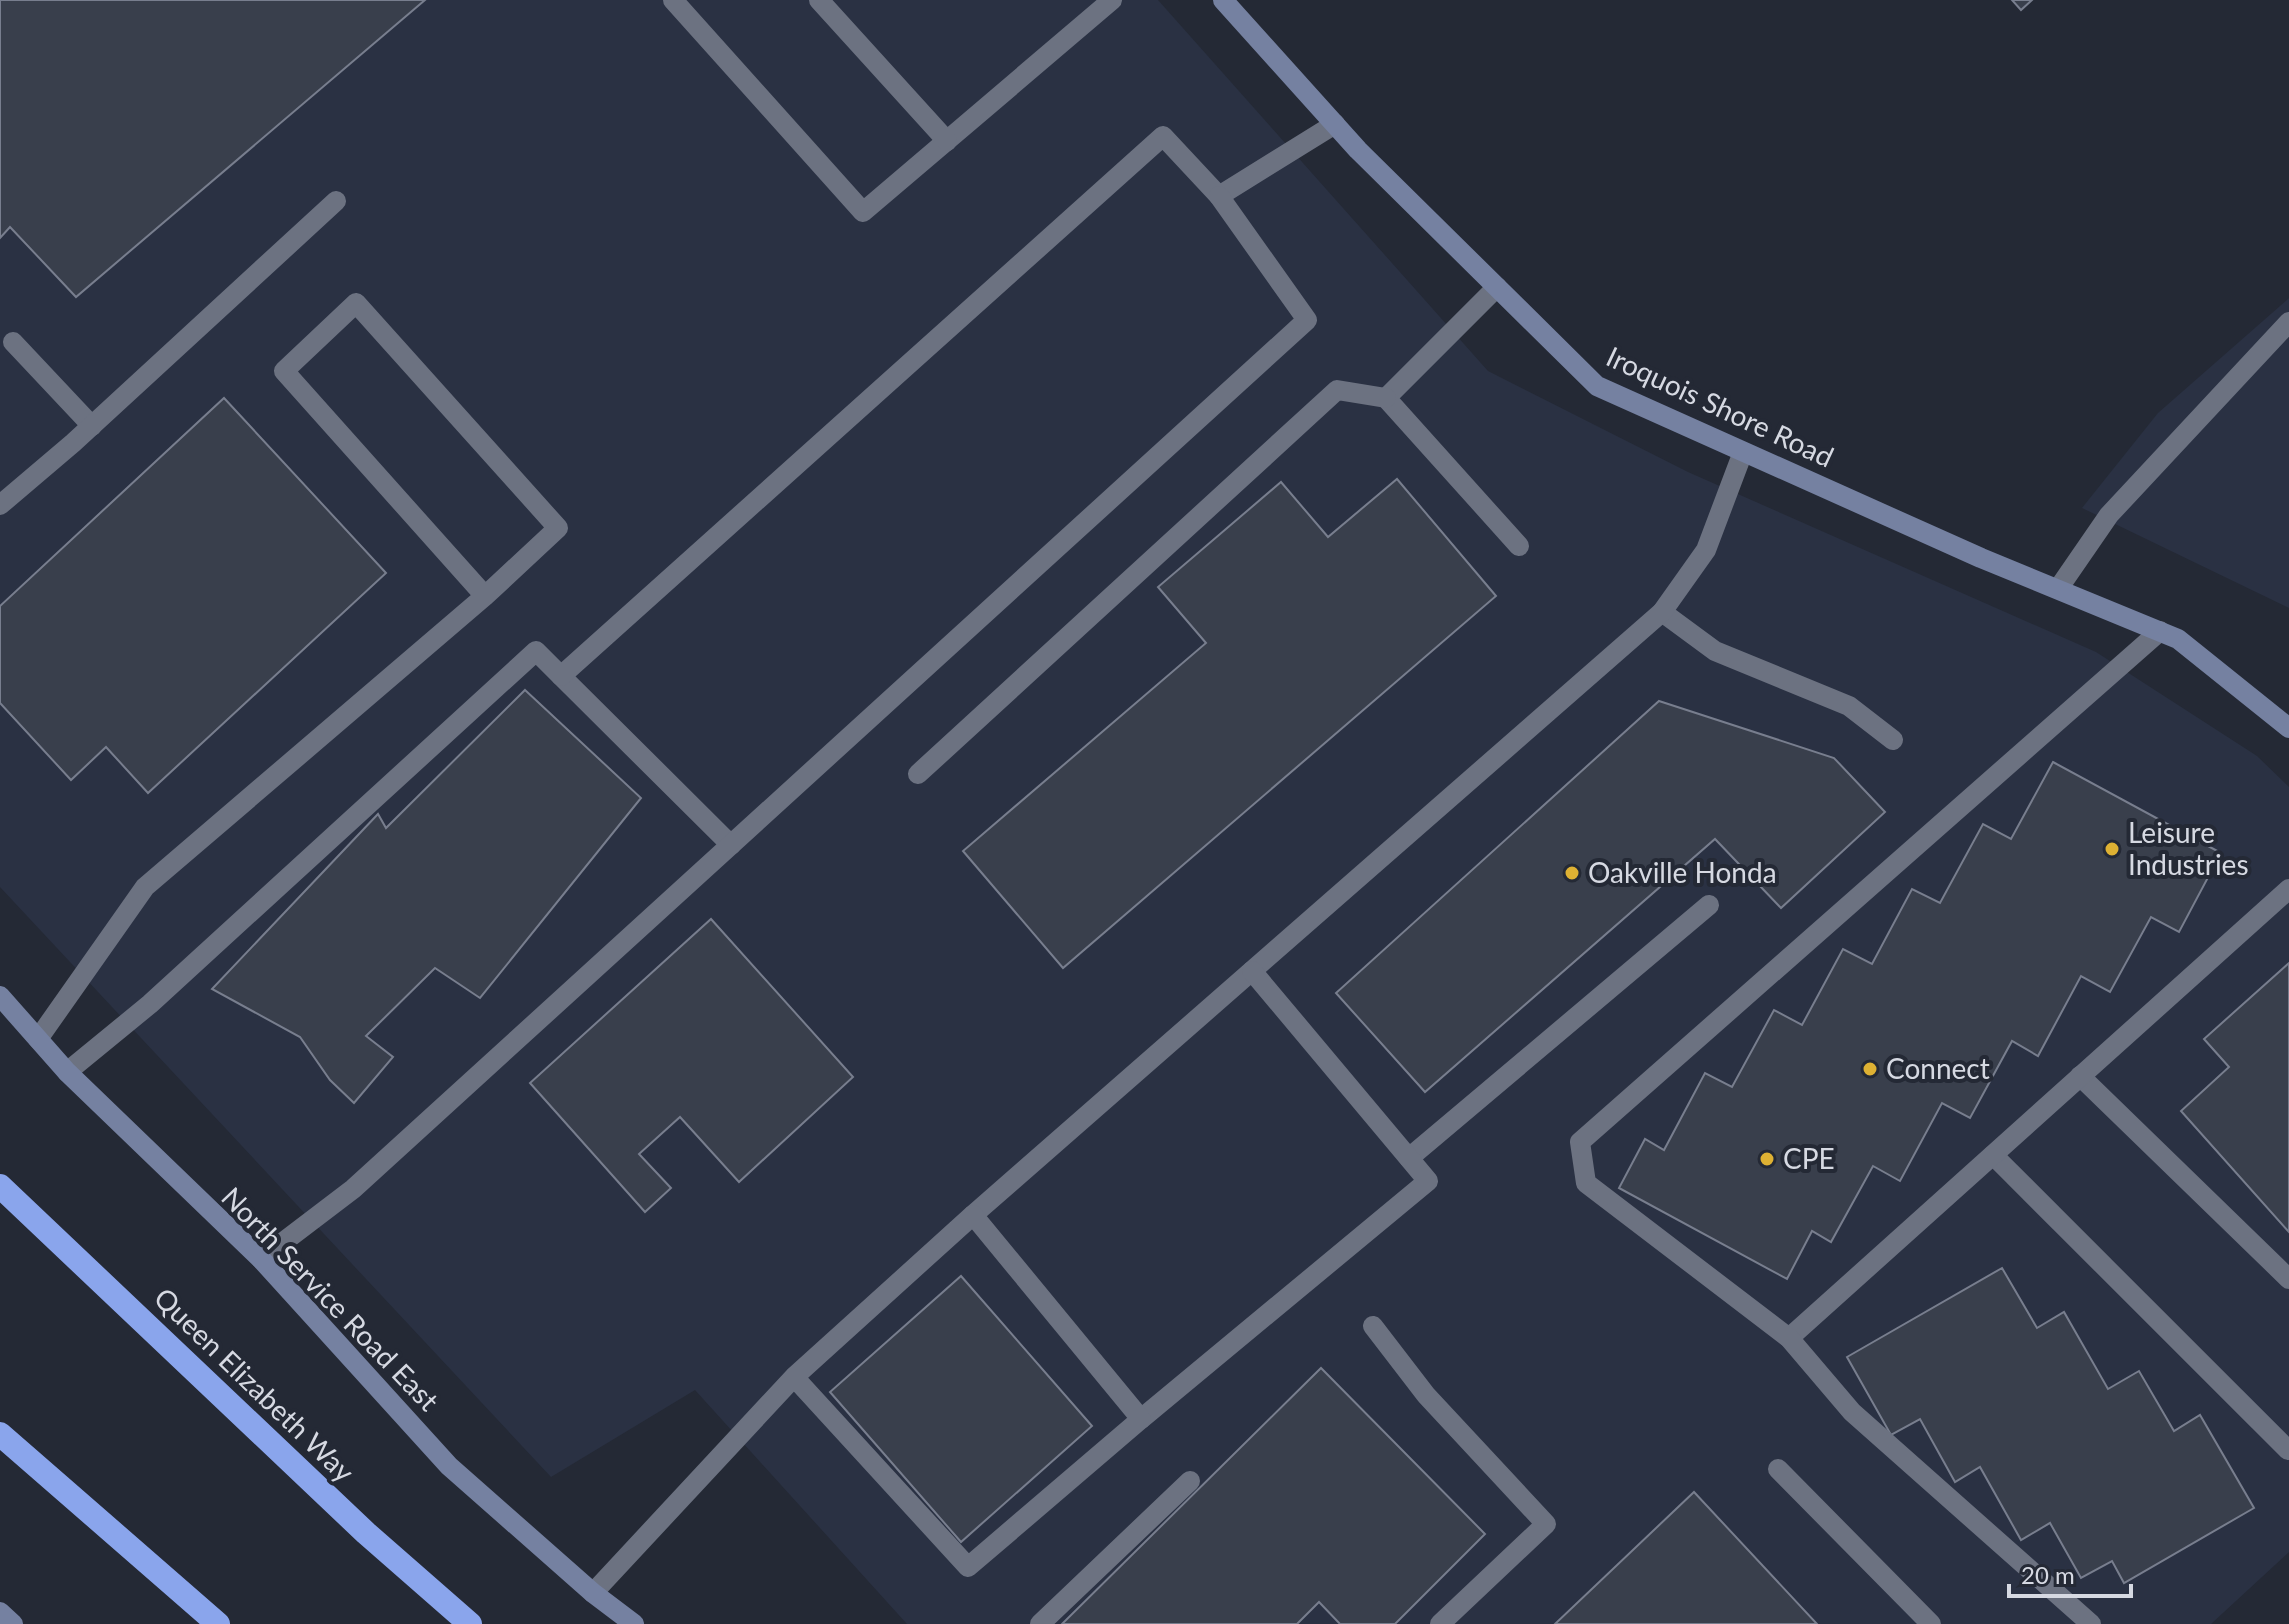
<svg xmlns="http://www.w3.org/2000/svg" width="2289" height="1624" font-family="Lato,sans-serif">
<style>
.built{fill:#2a3143}
.building{fill:#393f4c;stroke:#787e8e;stroke-width:2}
.lines{fill:none;stroke-linecap:round;stroke-linejoin:round}
.lane{stroke:#6c7281;stroke-width:20}
.secondary{stroke:#7581a1;stroke-width:20}
.highway{stroke:#8aa5ec;stroke-width:24}
.poi-dot{fill:#deb133;stroke:#242935;stroke-width:3}
.labels{text-anchor:middle;stroke-width:8;stroke-linejoin:round;paint-order:stroke}
.street-label{font-size:28px;fill:#d6d9e2;stroke:#242935}
.poi-label{font-size:28px;fill:#d6d9e2;stroke:#242935;text-anchor:start}
</style>
<rect width="100%" height="100%" fill="#242935"/>
<g class="built">
<polygon points="0,0 1158,0 1488,371 1688,472 2096,652 2257,756 2289,787 2289,1552 2211,1624 907,1624 695,1390 551,1477 0,887"/>
<polygon points="2289,298 2289,608 2082,508 2158,413"/>
</g>
<g class="building">
<polygon points="0,0 425,0 76,297 10,227 0,238"/>
<polygon points="2012,0 2032,0 2021,10"/>
<polygon points="224,398 386,573 148,793 106,747 71,780 0,703 0,606"/>
<polygon points="1397,479 1496,596 1063,968 963,851 1206,643 1158,587 1281,482 1328,537"/>
<polygon points="525,690 641,798 480,998 435,968 366,1036 393,1057 354,1103 330,1080 300,1037 212,989 378,814 386,828"/>
<polygon points="1659,701 1834,758 1885,812 1781,908 1715,839 1425,1092 1336,993"/>
<polygon points="2053,762 2221,853 2179,932 2151,917 2110,992 2081,976 2038,1056 2012,1041 1970,1118 1942,1103 1900,1181 1873,1166 1831,1242 1812,1231 1787,1279 1619,1188 1645,1139 1664,1150 1705,1073 1732,1087 1774,1010 1802,1025 1843,949 1872,964 1912,889 1940,903 1983,824 2011,839"/>
<polygon points="711,919 853,1077 739,1182 680,1117 639,1154 671,1188 645,1212 530,1083"/>
<polygon points="2289,963 2289,1232 2181,1111 2229,1067 2204,1039"/>
<polygon points="2002,1268 2037,1328 2064,1312 2108,1389 2139,1371 2174,1431 2200,1415 2254,1508 2124,1583 2112,1561 2081,1578 2050,1523 2021,1540 1980,1467 1955,1482 1920,1419 1891,1435 1847,1357"/>
<polygon points="961,1276 1092,1426 961,1542 830,1392"/>
<polygon points="1321,1368 1485,1534 1395,1624 1340,1624 1319,1602 1297,1624 1062,1624"/>
<polygon points="1694,1492 1817,1624 1555,1624"/>
</g>
<g class="lines">
<g class="lane">
<polyline points="673,0 863,212 1112,0"/>
<polyline points="819,0 947,141"/>
<polyline points="1497,287 1386,398 1519,546"/>
<polyline points="13,342 92,426"/>
<polyline points="0,505 73,443 336,201"/>
<polyline points="2058,589 2109,515 2289,322"/>
<polyline points="1662,612 1715,651 1849,706 1893,740"/>
<polyline points="561,676 731,845"/>
<polyline points="918,774 1337,390 1386,398"/>
<polyline points="38,1039 145,887 485,596 558,528 356,303 284,371 485,596"/>
<polyline points="67,1072 150,1004 536,651 561,676 1163,136 1219,196 1335,124"/>
<polyline points="2080,1076 2289,1279"/>
<polyline points="1993,1155 2288,1450"/>
<polyline points="1409,1158 1709,905"/>
<polyline points="973,1215 1662,612 1706,550 1743,452"/>
<polyline points="261,1259 353,1189 1307,320 1219,196"/>
<polyline points="1373,1326 1426,1395 1546,1524 1440,1624"/>
<polyline points="1789,1338 2289,889"/>
<polyline points="1141,1419 1428,1181 1252,971"/>
<polyline points="1778,1469 1931,1624"/>
<polyline points="593,1593 794,1377 973,1215 1141,1419 968,1567 794,1377"/>
<polyline points="1040,1624 1190,1481"/>
<polyline points="2091,1624 1852,1412 1789,1338 1586,1183 1580,1142 2160,631"/>
</g>
<g class="secondary">
<polyline points="1223,0 1358,150 1597,386 1981,558 2178,639 2289,728"/>
<polyline points="0,996 67,1072 261,1259 449,1466 593,1593 634,1624"/>
<polyline points="0,1612 13,1624"/>
</g>
<g class="highway">
<polyline points="0,1186 366,1533 470,1624"/>
<polyline points="0,1434 218,1624"/>
</g>
</g>
<g class="poi-dot">
<circle cx="2112" cy="849" r="8"/>
<circle cx="1572" cy="873" r="8"/>
<circle cx="1870" cy="1069" r="8"/>
<circle cx="1767" cy="1159" r="8"/>
</g>
<g class="labels">
<g class="street-label">
<text transform="translate(1720 407) rotate(25)" y="10">Iroquois Shore Road</text>
<text transform="translate(330 1299) rotate(46)" y="10">North Service Road East</text>
<text transform="translate(254 1385) rotate(44)" y="10">Queen Elizabeth Way</text>
</g>
<g class="poi-label">
<text x="2128" y="843">Leisure<tspan x="2128" dy="32">Industries</tspan></text>
<text x="1588" y="883">Oakville Honda</text>
<text x="1886" y="1079">Connect</text>
<text x="1783" y="1169">CPE</text>
</g>
</g>
<path d="M2009 1584v12h122v-12" fill="none" stroke="#d6d9e2" stroke-width="4"/>
<text x="2021" y="1584" font-size="24" fill="#d6d9e2" stroke="#242935" stroke-width="6" paint-order="stroke">20 m</text>
</svg>
